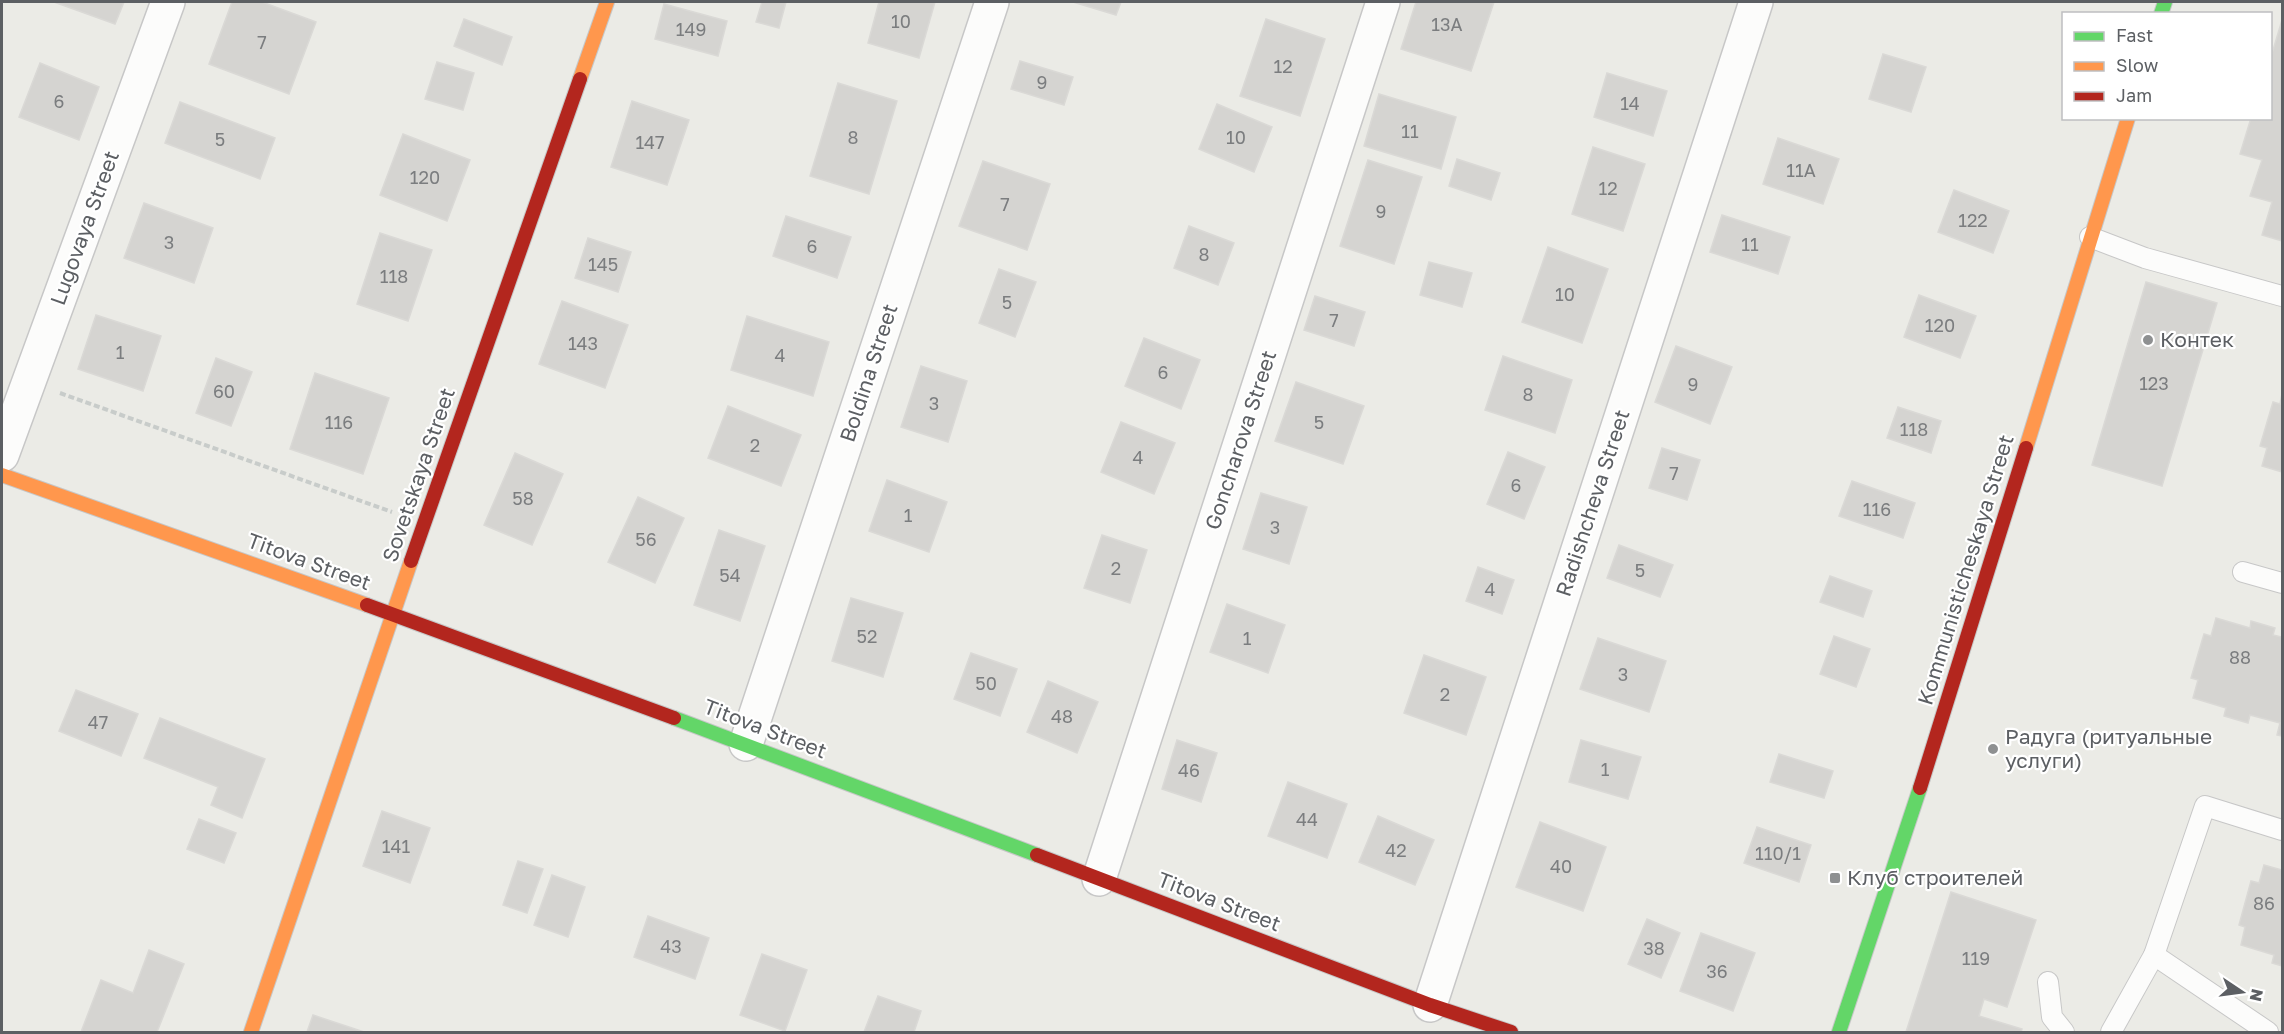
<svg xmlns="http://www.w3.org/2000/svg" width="2284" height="1034" font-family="'Golos Text',sans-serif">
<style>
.building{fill:#d5d4d1;stroke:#dad9d6;stroke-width:1.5}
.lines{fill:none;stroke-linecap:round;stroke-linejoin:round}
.lane-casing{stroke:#c7c7c7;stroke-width:22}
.street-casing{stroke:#c7c7c7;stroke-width:36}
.fast-casing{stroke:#c6c7c7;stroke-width:16}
.slow-casing{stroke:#c6c7c7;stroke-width:16}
.jam-casing{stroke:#c6c7c7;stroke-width:16}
.path{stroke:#c8ccca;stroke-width:4;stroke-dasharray:6 3;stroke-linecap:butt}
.lane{stroke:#fcfcfb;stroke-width:20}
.street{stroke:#fcfcfb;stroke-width:33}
.fast{stroke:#63d668;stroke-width:14}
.slow{stroke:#ff974d;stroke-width:14}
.jam{stroke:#b3261e;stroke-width:14}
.poi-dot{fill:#8e9091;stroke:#fff;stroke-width:2}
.labels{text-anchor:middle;stroke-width:4.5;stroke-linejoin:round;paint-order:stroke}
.number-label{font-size:18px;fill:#7b7d7f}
.street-label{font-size:21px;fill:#5c5f63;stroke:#fff}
.poi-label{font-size:21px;fill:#5c5f63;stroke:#fff;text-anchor:start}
</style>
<rect width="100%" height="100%" fill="#ebebe6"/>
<g class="building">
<polygon points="54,2 124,2 115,24"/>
<polygon points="232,2 262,2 316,22 289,94 209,64"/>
<polygon points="762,2 786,2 779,28 756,22"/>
<polygon points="879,2 935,2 919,58 868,43"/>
<polygon points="1073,2 1121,2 1116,15"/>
<polygon points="1416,2 1494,2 1471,71 1401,49"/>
<polygon points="664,4 727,21 718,56 655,39"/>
<polygon points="464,19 512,37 502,65 454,46"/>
<polygon points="1266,19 1325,39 1300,116 1240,96"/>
<polygon points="2282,20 2282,241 2262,235 2272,202 2250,196 2262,160 2240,154 2251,118 2270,118 2270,60"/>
<polygon points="1883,54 1926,67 1911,112 1869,99"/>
<polygon points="1020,61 1073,77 1064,105 1011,89"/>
<polygon points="437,62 474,73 463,110 425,99"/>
<polygon points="40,63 99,87 79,140 19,117"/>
<polygon points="1607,73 1667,91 1653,136 1594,117"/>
<polygon points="838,83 897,101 869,194 810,176"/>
<polygon points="1379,94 1456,117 1441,169 1364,146"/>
<polygon points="632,101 689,120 667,185 611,167"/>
<polygon points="180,102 275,138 260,179 165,143"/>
<polygon points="1217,104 1272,127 1254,172 1199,149"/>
<polygon points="403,134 470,160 447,221 380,195"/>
<polygon points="1778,138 1839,159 1823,204 1763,184"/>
<polygon points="1593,147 1645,164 1623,231 1572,214"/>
<polygon points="1457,159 1500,173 1491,200 1449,186"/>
<polygon points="1368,160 1422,177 1394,264 1340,246"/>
<polygon points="983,161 1050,184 1027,250 959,226"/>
<polygon points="1954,190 2009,211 1993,253 1938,232"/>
<polygon points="144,203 213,228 194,283 124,258"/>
<polygon points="1722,215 1790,237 1778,274 1710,252"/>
<polygon points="786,216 851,237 837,278 773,256"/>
<polygon points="1189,226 1234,243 1218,285 1174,268"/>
<polygon points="380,233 432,250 408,321 357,304"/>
<polygon points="588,238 631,252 618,292 575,278"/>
<polygon points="1548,247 1608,269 1582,343 1522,322"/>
<polygon points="1429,262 1472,273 1462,307 1420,295"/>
<polygon points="999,269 1036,282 1015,337 979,323"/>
<polygon points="2146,282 2217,303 2162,486 2092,465"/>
<polygon points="1919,295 1976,316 1960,358 1904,337"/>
<polygon points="1315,296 1365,312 1354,346 1304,330"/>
<polygon points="562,301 628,325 605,388 539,364"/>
<polygon points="96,315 161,336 143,391 78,369"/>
<polygon points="747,316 829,342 813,396 731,370"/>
<polygon points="1144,338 1200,360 1181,409 1125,386"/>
<polygon points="1676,346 1732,367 1710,424 1655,402"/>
<polygon points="1503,356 1572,380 1555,433 1485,410"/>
<polygon points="216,358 252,372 231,426 196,413"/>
<polygon points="921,366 967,381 948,442 901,427"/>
<polygon points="315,373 389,398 363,474 290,449"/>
<polygon points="1296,382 1364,406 1343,464 1275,441"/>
<polygon points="2282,394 2282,472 2262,466 2267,448 2260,446 2273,402 2280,404"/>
<polygon points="728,406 801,435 781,486 708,458"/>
<polygon points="1898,407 1941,421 1931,453 1887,438"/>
<polygon points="1121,422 1175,443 1154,494 1101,472"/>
<polygon points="1662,448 1700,460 1687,500 1649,488"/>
<polygon points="1508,452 1545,467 1524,519 1487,504"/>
<polygon points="515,453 563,474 532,545 484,525"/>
<polygon points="887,480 947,502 929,552 869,531"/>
<polygon points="1852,481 1915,503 1903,538 1839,516"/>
<polygon points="1261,493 1307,507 1289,564 1243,549"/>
<polygon points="638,497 684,518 655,583 608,562"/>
<polygon points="719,530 765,546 740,621 694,605"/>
<polygon points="1102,535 1147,550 1130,603 1084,588"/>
<polygon points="1619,545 1673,565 1660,597 1607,578"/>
<polygon points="1478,567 1514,580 1502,614 1466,601"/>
<polygon points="1830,576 1872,591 1863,617 1820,602"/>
<polygon points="851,598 903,613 883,677 832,661"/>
<polygon points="1227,604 1285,625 1268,673 1210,652"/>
<polygon points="2216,618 2250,628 2251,621 2275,628 2273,635 2282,637 2282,736 2277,735 2280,723 2250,715 2248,723 2224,716 2226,708 2193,698 2198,680 2191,678 2204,634 2211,636"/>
<polygon points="1834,636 1870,649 1856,687 1820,674"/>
<polygon points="1598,638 1666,661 1649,712 1580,689"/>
<polygon points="971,653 1017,669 1000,716 954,699"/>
<polygon points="1424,655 1486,677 1466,735 1404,713"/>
<polygon points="1048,681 1098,702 1077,753 1027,732"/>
<polygon points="76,690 138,714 121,756 59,731"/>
<polygon points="160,718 265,759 242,818 211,805 218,787 144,758"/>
<polygon points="1177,740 1217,753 1201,802 1162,789"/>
<polygon points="1581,740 1641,757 1628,799 1569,782"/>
<polygon points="1779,754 1833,771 1824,798 1770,782"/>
<polygon points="1288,782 1347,804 1327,858 1268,836"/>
<polygon points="382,811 430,828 410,883 363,866"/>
<polygon points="1378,816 1434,840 1415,885 1359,862"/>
<polygon points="199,819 236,833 224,863 187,849"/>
<polygon points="1540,822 1606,847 1583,911 1516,887"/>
<polygon points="1757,827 1811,845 1799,882 1744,863"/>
<polygon points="518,861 543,869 527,913 503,905"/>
<polygon points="2264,865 2282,870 2282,966 2272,963 2274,955 2241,945 2245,927 2239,925 2251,881 2259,883"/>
<polygon points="552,875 585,887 568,937 534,925"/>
<polygon points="1951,892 2036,920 2007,1007 1984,999 1979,1016 2022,1029 2021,1032 1906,1032"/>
<polygon points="648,916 709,938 695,979 634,957"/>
<polygon points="1647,919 1680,933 1661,978 1628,964"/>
<polygon points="1701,933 1755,953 1733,1011 1680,991"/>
<polygon points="149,950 184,964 157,1032 81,1032 101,980 133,993"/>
<polygon points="762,954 807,970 785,1031 740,1015"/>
<polygon points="878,996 921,1011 914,1032 864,1032"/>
<polygon points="313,1015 364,1032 307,1032"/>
</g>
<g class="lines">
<g class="lane-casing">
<g id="lane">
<polyline points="2090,237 2145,258 2282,296"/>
<polyline points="2243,572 2282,583"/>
<polyline points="2154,955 2268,1032"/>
<polyline points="2048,982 2052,1017 2064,1032"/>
<polyline points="2111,1032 2154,955 2205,806 2282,830"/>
</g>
</g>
<g class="street-casing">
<g id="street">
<polyline points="2,455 168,2"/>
<polyline points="746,744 992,2"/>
<polyline points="1099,879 1383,2"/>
<polyline points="1430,1005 1756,2"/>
</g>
</g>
<g class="fast-casing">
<g id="fast">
<polyline points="2161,14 2165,2"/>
<polyline points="674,718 1037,855"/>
<polyline points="1839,1032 1920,788"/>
</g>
</g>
<g class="slow-casing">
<g id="slow">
<polyline points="580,79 607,2"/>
<polyline points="2026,448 2128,118"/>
<polyline points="2,475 367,605"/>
<polyline points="251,1032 411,561"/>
</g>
</g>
<g class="jam-casing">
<g id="jam">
<polyline points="411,561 580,79"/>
<polyline points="367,605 674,718"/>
<polyline points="1920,788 2026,448"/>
<polyline points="1037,855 1430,1005 1511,1032"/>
</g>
</g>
<polyline class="path" points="60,393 392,512"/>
<use href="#lane" class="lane"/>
<use href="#street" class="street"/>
<use href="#fast" class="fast"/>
<use href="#slow" class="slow"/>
<use href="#jam" class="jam"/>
</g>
<g class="poi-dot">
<circle cx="2148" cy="340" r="6"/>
<circle cx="1993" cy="749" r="6"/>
<rect x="1829" y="872" width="12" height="12" rx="3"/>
</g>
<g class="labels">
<g class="number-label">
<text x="901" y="28">10</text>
<text x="1447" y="31">13А</text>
<text x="691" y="36">149</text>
<text x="262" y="49">7</text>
<text x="1283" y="73">12</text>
<text x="1042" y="89">9</text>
<text x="59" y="108">6</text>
<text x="1630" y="110">14</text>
<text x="1410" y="138">11</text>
<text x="853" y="144">8</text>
<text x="1236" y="144">10</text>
<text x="220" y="146">5</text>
<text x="650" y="149">147</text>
<text x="1801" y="177">11А</text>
<text x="425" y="184">120</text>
<text x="1608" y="195">12</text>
<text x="1005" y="211">7</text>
<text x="1381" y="218">9</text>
<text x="1973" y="227">122</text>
<text x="169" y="249">3</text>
<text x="1750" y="251">11</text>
<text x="812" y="253">6</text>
<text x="1204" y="261">8</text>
<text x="603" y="271">145</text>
<text x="394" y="283">118</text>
<text x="1565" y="301">10</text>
<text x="1007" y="309">5</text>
<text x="1334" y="327">7</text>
<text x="1940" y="332">120</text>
<text x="583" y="350">143</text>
<text x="120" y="359">1</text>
<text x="780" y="362">4</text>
<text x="1163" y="379">6</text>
<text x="2154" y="390">123</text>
<text x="1693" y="391">9</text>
<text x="224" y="398">60</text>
<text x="1528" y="401">8</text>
<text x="934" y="410">3</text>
<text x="339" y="429">116</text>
<text x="1319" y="429">5</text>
<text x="1914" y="436">118</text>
<text x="755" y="452">2</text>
<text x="1138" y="464">4</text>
<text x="1674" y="480">7</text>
<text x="1516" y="492">6</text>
<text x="523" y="505">58</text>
<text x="1877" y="516">116</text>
<text x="908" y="522">1</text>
<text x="1275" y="534">3</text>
<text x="646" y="546">56</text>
<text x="1116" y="575">2</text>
<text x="1640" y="577">5</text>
<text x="730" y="582">54</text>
<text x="1490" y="596">4</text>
<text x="867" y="643">52</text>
<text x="1247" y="645">1</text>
<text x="2240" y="664">88</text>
<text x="1623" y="681">3</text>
<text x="986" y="690">50</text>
<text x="1445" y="701">2</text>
<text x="1062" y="723">48</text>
<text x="98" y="729">47</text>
<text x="1605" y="776">1</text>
<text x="1189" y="777">46</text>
<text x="1307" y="826">44</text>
<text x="396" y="853">141</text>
<text x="1396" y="857">42</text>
<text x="1778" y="860">110/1</text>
<text x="1561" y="873">40</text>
<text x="2264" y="910">86</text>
<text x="671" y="953">43</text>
<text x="1654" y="955">38</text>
<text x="1976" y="965">119</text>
<text x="1717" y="978">36</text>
</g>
<g class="street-label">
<text transform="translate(85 228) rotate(-70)" y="7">Lugovaya Street</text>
<text transform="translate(869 373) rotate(-72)" y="7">Boldina Street</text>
<text transform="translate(1241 440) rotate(-72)" y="7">Goncharova Street</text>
<text transform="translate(419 475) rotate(-71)" y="7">Sovetskaya Street</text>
<text transform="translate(1593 503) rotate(-72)" y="7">Radishcheva Street</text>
<text transform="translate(309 562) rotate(20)" y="7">Titova Street</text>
<text transform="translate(1966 570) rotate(-73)" y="7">Kommunisticheskaya Street</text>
<text transform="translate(765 729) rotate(21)" y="7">Titova Street</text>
<text transform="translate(1219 902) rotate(21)" y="7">Titova Street</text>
</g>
<g class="poi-label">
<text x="2160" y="347">Контек</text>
<text x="2005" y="744">Радуга (ритуальные<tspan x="2005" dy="24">услуги)</tspan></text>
<text x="1847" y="885">Клуб строителей</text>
</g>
</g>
<rect width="2284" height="1034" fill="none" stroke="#5c5f63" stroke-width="6"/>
<rect x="2062" y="12" width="210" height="108" fill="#ffffff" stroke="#bebfc1" stroke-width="1.5"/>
<rect x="2074" y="32" width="30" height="9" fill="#63d668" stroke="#bebfc1" stroke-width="1.5"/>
<text x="2116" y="42" font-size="18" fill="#5c5f63">Fast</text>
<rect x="2074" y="62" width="30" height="9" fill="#ff974d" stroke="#bebfc1" stroke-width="1.5"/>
<text x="2116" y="72" font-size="18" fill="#5c5f63">Slow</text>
<rect x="2074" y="92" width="30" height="9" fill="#b3261e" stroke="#bebfc1" stroke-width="1.5"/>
<text x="2116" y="102" font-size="18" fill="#5c5f63">Jam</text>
<g transform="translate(2242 992) rotate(103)" stroke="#ffffff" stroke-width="4.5" paint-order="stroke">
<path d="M0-4.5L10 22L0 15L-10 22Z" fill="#5c5f63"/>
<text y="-9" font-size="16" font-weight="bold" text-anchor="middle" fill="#5c5f63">N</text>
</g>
</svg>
